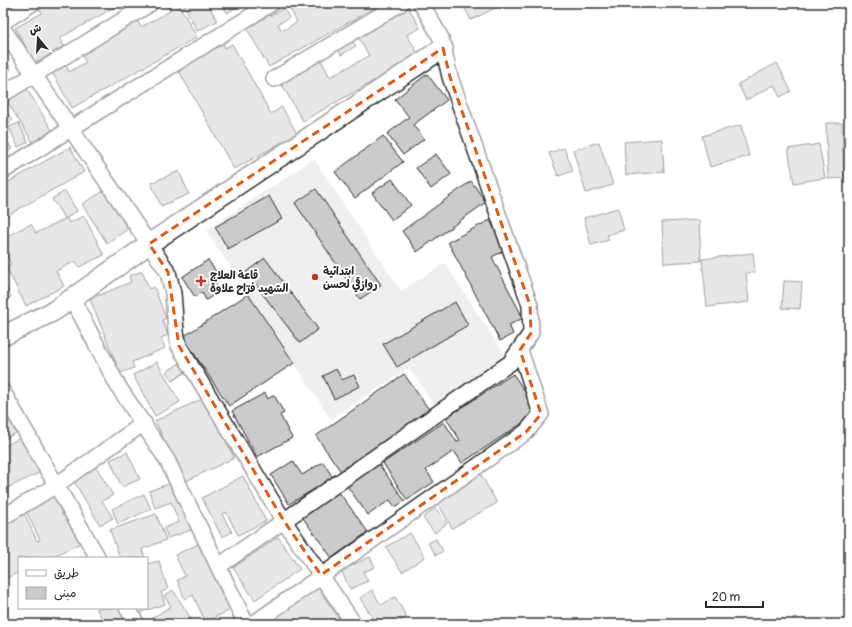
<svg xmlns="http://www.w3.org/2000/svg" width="852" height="627" font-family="Pangolin,'Playpen Sans Arabic',sans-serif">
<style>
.built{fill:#efefef}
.building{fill:#cbcbcb;stroke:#2b2b2b}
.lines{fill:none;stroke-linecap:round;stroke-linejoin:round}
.minor-casing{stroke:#2b2b2b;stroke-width:18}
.tertiary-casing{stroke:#2b2b2b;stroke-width:22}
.minor{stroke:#fff;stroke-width:15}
.tertiary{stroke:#fff;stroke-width:19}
.marked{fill:none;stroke:#e8590c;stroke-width:3;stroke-dasharray:8 5;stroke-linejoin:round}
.poi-dot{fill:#c8321e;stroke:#fff;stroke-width:1.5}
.labels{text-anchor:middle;stroke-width:4;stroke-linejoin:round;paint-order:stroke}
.poi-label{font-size:11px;font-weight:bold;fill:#2b2b2b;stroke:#fff;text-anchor:start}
</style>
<rect width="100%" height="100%" fill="#fff"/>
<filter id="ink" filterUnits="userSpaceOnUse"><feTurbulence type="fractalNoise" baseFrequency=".025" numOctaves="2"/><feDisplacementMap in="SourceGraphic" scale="8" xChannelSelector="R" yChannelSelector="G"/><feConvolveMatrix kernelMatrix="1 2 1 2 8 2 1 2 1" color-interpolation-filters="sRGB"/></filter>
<g filter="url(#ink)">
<polygon class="built" points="314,159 401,291 445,263 506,357 434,405 409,368 331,419 206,230"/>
<g class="building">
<polygon points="44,3 122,3 60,38 64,46 35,63 15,28 42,13 38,6"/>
<polygon points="165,3 178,3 197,37 72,108 51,70 64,62 69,72 86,62 79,51 136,19 141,27 170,11"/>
<polygon points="183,3 208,3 217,21 197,31"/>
<polygon points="222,3 244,3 227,13"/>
<polygon points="287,3 383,3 269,67 243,22 265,9 270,16 284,8 289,18 278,24 282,31 297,22"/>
<polygon points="406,3 420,28 407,35 419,55 303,121 281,83 321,60 330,77 369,56 356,33"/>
<polygon points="462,3 505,3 471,20"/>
<polygon points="351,39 356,46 341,55 337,48"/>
<polygon points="222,41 225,48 232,44 271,114 282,107 297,134 234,169 176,66"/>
<polygon points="3,56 11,69 3,74"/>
<polygon points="777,63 791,91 780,97 774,85 746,100 738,84"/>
<polygon points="427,74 447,100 413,125 424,139 403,155 387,134 409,117 395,99"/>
<polygon points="25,86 53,132 34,144 5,98"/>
<polygon points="3,108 13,120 4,127 3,126"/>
<polygon points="19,123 28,142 18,147 9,127"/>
<polygon points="826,123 842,123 844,178 828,179"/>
<polygon points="741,125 749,156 710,167 702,136"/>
<polygon points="3,134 12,149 3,154"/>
<polygon points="383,136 403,162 355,198 335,172"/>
<polygon points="662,139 664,172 626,175 624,142"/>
<polygon points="599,142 613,185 586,193 573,150"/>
<polygon points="819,144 825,178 794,183 788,149"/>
<polygon points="70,147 84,172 3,218 3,185"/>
<polygon points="564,148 573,171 558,176 549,153"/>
<polygon points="436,154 451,174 431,189 416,168"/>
<polygon points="179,171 189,194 161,206 151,183"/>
<polygon points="392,179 411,205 392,220 372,193"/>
<polygon points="471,181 486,202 417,252 402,231"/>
<polygon points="316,189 381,285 360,299 295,203"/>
<polygon points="65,191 77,211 65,219 52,199"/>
<polygon points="104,191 128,229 107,243 82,204"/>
<polygon points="269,196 282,219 228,249 215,227"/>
<polygon points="618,208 624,230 607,235 609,240 591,245 584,218"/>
<polygon points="84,216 104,255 79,267 76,261 56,271 64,286 26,306 6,267 11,264 3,248 3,238 31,224 36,233 67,218 69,223"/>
<polygon points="490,220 505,250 492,257 523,318 509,325 513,334 500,341 448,242"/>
<polygon points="699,220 701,261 664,263 662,222"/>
<polygon points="753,253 755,272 746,273 749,302 707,307 702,259"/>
<polygon points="265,258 318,329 300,343 246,272"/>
<polygon points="208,260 221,279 215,283 220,291 206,300 202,292 195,297 182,277"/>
<polygon points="142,271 149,289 154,287 166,318 162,320 168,335 161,338 165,348 132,362 134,368 120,373 90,299 131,282 129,276"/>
<polygon points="3,280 11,297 3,301"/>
<polygon points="784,281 802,282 800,309 782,308"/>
<polygon points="248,294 294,363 229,406 183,337"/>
<polygon points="455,302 468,325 397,367 383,344"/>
<polygon points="185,360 190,369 172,381 166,372"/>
<polygon points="157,362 180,402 155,416 133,375"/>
<polygon points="336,369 342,380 354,375 360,386 334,399 323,376"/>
<polygon points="404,374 430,411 342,473 316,436"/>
<polygon points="513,374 539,412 462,463 454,451 426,470 434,482 407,500 383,463 444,422 457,442 460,440 446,418"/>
<polygon points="265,393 268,399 274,395 284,413 280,415 292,438 257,457 232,411"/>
<polygon points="206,397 234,458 184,482 155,421"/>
<polygon points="3,407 16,433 3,440"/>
<polygon points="24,436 41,472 3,490 3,447"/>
<polygon points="127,452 140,479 122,487 110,460"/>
<polygon points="293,461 302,475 323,462 333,478 289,504 271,475"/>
<polygon points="378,463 405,501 395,507 390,500 368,515 347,486"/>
<polygon points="95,465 113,495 102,501 113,518 100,525 72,478"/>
<polygon points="480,473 497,503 452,528 435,498"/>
<polygon points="243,476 266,521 238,535 226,512 222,514 232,532 222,537 202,498"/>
<polygon points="174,482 191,530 168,538 164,528 179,522 171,502 155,508 149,491"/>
<polygon points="336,488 368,532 332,558 300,514"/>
<polygon points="144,494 151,509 118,524 112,509"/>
<polygon points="54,496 63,516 68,514 81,543 49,558 19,558 19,572 3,580 3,523 22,509 37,541 40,540 25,509"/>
<polygon points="435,508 447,523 435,533 423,518"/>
<polygon points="156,514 166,540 142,549 145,558 120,558 110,530"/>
<polygon points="410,533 425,557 402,572 386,547"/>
<polygon points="278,537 300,569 255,600 233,568"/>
<polygon points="436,539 443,551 436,555 428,543"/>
<polygon points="205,541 235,608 211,619 213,624 204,624 206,623 193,595 185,599 177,580 185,576 175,555"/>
<polygon points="370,557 375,567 363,572 368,581 350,589 341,570"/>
<polygon points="159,561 168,589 161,592 165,604 139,613 138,608 147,608 147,564"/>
<polygon points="315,584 343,624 259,624"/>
<polygon points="173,590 191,619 196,624 155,624 151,619 171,606 164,596"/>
<polygon points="372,590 381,605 395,597 407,617 395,624 376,624 360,598"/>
<polygon points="96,608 121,608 131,624 105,624"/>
</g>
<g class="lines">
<g class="minor-casing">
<g id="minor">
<polyline points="3,22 33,3"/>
<polyline points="3,29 168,272 173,293 176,332 179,346 284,521 354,624"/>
<polyline points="274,79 401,3"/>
<polyline points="3,94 151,3"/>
<polyline points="3,171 272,3"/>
<polyline points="72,298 118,386 167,460 246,624"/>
<polyline points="3,392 98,558"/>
<polyline points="3,517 55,486 144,423"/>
<polyline points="219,566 510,363 531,333 530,305 450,77 441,38 421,3"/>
<polyline points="127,608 137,624"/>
<polyline points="253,624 526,432 541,414 520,350"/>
</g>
</g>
<g class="tertiary-casing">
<polyline id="tertiary" points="7,334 54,311 149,244 443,48"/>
</g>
<use href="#minor" class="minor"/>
<use href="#tertiary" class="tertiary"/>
</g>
</g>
<path d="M0 0H852V627H0ZM443 48 450 77 530 305 531 333 520 350 541 414 526 432 321 575 284 521 179 346 168 272 149 244Z" fill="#fff" fill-opacity=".55" fill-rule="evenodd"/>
<path class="marked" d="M443 48 450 77 530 305 531 333 520 350 541 414 526 432 321 575 284 521 179 346 168 272 149 244Z"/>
<g class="poi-dot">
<circle cx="315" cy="277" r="4"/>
<path d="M199 275h4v4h4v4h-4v4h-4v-4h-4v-4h4z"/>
</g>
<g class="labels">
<g class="poi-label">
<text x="323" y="275">ابتدائية<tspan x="323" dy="13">روازقي لحسن</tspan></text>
<text x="210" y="279">قاعة العلاج<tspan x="210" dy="13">الشهيد فرّاح علاوة</tspan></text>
</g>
</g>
<rect width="852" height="627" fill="none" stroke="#fff" stroke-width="16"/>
<rect x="8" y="8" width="836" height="611" fill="none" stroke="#2b2b2b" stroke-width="1.5" filter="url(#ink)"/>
<rect x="18" y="557" width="130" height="52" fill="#ffffff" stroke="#aaaaaa"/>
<rect x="26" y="570" width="20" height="6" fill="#ffffff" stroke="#aaaaaa"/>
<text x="54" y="577" font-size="12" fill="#2b2b2b">طريق</text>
<rect x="26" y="587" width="20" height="12" fill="#cbcbcb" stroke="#aaaaaa"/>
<text x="54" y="597" font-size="12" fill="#2b2b2b">مبنى</text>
<g transform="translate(38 38) rotate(342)" stroke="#ffffff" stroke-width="3" paint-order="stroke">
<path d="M0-3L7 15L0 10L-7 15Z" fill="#2b2b2b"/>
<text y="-6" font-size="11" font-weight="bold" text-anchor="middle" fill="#2b2b2b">ش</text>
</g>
<path d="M706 601v6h57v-6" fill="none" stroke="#2b2b2b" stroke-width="2"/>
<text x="712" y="601" font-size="12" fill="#2b2b2b" stroke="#ffffff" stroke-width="3" paint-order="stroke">20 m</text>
</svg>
